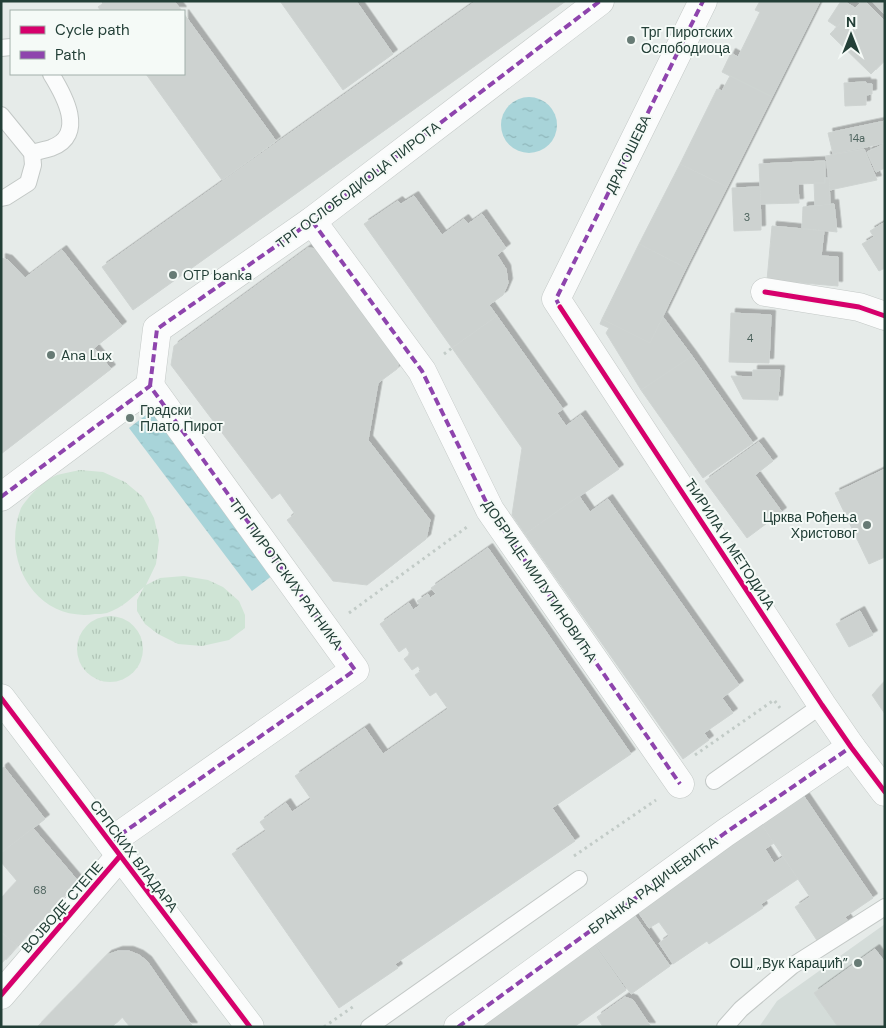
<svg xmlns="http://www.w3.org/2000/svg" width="886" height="1028" font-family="'DM Sans',sans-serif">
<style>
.built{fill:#d4dcd9}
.grass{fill:url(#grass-tufts)}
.water{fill:url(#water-ripples)}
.building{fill:#cdd2d0;stroke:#cfd4d2;filter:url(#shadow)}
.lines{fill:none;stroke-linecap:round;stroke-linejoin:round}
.lane-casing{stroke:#c3c8c6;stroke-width:18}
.street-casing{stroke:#c3c8c6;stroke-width:29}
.secondary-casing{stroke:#c1c9c6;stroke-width:29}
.path{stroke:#c2cbc7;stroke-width:3;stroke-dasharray:2.5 4;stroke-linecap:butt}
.lane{stroke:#fbfcfc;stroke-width:16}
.street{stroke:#fbfcfc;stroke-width:28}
.secondary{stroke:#fbfcfc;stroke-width:28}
.quiet{stroke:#8e44ad;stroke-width:4;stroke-dasharray:8 4;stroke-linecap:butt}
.cycleway-casing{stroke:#f5faf7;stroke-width:8}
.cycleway{stroke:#d6006c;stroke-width:5}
.poi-dot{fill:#677b75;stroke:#f5faf7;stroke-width:2}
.labels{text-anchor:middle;stroke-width:4;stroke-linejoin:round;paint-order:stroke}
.number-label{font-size:11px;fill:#4e645e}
.poi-label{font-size:14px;fill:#233f37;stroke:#f5faf7;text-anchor:start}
.street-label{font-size:14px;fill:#233f37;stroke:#f5faf7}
</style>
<defs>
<pattern id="grass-tufts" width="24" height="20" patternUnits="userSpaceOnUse" patternTransform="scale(1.25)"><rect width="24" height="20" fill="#cfe4d5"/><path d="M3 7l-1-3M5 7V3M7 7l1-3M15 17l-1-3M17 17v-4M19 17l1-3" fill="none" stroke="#b1c5b7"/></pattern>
<pattern id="water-ripples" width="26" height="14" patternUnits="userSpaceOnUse" patternTransform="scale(1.25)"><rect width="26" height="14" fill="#a8d4d9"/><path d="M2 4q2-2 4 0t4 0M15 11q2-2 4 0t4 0" fill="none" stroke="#90b7bb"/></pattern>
<filter id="shadow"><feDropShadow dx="4.5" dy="-4.5" stdDeviation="0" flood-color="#0004"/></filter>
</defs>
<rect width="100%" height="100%" fill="#e6ebe9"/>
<polygon class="built" points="885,924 885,1027 759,1027 777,1001"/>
<g class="grass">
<path d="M80 470 103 472 125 482 143 497 154 518 159 540 156 564 146 585 160 578 184 576 208 580 223 587 239 601 245 615V628L229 640 202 646 178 644 158 634 145 624 137 611V600L144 587C133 597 122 608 107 613 103 614 99 614 95 614 37 623 0 561 21 508 23 504 27 500 30 496 37 488 47 479 57 475 64 473 72 472 80 470Z"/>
<circle cx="110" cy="649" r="33"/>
</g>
<g class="water">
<circle cx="529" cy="125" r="28"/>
<polygon points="154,409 277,572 252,591 129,428"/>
</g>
<g class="building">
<polygon points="106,1 174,1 182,11 101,11 98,7"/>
<polygon points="280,1 356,1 393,54 343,90"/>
<polygon points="476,1 566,1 133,310 102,267"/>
<polygon points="760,1 820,1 772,97 722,72 731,53 738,57 760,12 755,10"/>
<polygon points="841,1 844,1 855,8 837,27 828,21"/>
<polygon points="862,1 865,1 885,21 885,60 871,74 830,34"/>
<polygon points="872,1 885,1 885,15"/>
<polygon points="184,14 276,141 222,180 146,74 184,74"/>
<polygon points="730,76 772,97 727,187 680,164 717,89 722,91"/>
<polygon points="866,82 866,84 872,84 872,94 866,95 866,105 845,106 844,83"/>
<polygon points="885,121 885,143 833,154 828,133"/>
<polygon points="884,144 885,168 876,172 867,152"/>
<polygon points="864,149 877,180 830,190 826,156"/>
<polygon points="825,161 825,183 798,184 799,203 761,204 759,164"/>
<polygon points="680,164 727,187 686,268 639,244"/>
<polygon points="825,178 829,178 830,205 815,206 814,183 825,183"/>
<polygon points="760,187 761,230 734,231 732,188"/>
<polygon points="414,196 442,235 464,219 468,224 482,214 506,248 497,255 506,269 508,283 503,295 489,305 497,316 452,348 364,224 398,201 401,204"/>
<polygon points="834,204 837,232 802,228 803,207"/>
<polygon points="885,222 885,268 879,271 862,244 874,237 870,231"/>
<polygon points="772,226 824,231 821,256 838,257 838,286 767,280"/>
<polygon points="639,244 686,268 650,343 602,319"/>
<polygon points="308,248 328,250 401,351 397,369 378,383 368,440 430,520 426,539 367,585 333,581 287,520 295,514 280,493 272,499 171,365 174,346"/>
<polygon points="62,250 122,326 94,348 111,369 1,454 1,258 8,260 25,278"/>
<polygon points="731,313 771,315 769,363 729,362"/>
<polygon points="497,316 563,409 557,413 566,426 581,415 619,469 525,534 512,515 522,448 452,348"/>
<polygon points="663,317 692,356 641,390 606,333 609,328 600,324 602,319 650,343"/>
<polygon points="692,356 753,443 703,478 641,390"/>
<polygon points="753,370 780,370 778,400 743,399 731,376 753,377"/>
<polygon points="759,442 773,461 755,475 782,512 747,538 705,481"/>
<polygon points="885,469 885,557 869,564 835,493"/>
<polygon points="579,496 590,512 608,499 739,685 722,698 733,713 704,733 709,740 683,759 525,534"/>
<polygon points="488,548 631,754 552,808 575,841 398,962 395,964 398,968 339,1008 232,854 266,831 260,822 286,803 292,812 311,799 295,776 365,728 383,754 448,709 436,692 430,696 415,675 421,671 418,666 412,670 404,659 410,654 406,647 399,652 380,624 409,603 413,610 420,605 417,601 428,594 430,598 436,594 431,588"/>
<polygon points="860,611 873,635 849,647 836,624"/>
<polygon points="885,681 885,714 872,695"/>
<polygon points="4,767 45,819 1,853 1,769"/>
<polygon points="797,786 873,898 845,917 850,924 820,945 795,907 810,897 755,815"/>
<polygon points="759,821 774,843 765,849 774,863 783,857 798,879 761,904 763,908 709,944 707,941 673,964 659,943 669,936 659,922 649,928 634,906"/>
<polygon points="33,828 78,881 17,946 1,932 1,898 17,881 1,862 1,853"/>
<polygon points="631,910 670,966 631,994 591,938"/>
<polygon points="1,932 17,946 1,964"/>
<polygon points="591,940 626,990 574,1027 468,1027"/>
<polygon points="875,949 885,962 885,1027 838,1027 814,993"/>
<polygon points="118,951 129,951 139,955 147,961 193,1027 130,1027 122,1017 112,1027 37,1027 107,955"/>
<polygon points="625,997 633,1000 651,1027 603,1027 597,1017"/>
</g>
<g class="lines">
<g class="lane-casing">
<g id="lane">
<polyline points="1,48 11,47"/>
<polyline points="1,115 32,153 33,165 28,183 6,197 1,198"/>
<path d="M32 153C38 151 45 150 51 148 87 135 64 95 51 74"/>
<polyline points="714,781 822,705"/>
<polyline points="369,1027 579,879"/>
<polyline points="725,1027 741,1009 792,966 885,907"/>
</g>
</g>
<g class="street-casing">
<g id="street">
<polyline points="703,1 556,299 822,705 851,747 885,792"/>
<polyline points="312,221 422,371 490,510 680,784"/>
<polyline points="765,292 859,307 885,316"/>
<polyline points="150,386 157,329 312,221 600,1"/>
<polyline points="1,497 150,386"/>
<polyline points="110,842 355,670 150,386"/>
<polyline points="1,995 120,856"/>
<polyline points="458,1027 725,833 851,747"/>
</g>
</g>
<g class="secondary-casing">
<polyline id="secondary" points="1,698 250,1027"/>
</g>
<g class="path">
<polyline points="444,354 452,348"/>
<polyline points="349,613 467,527"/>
<polyline points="695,755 774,700 780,708"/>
<polyline points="574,856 656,800"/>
<polyline points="324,1027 354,1006"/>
</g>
<use href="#lane" class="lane"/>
<use href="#street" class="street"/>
<use href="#secondary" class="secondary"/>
<g class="quiet">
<polyline points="312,221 422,371 490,510 680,784"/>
<polyline points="560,307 556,299 703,1"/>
<polyline points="150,386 157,329 312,221 600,1"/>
<polyline points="1,497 150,386"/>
<polyline points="110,842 355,670 150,386"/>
<polyline points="458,1027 725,833 851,747"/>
</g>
<g class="cycleway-casing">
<g id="cycleway">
<polyline points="765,292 859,307 885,316"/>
<polyline points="560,307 822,705 851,747 885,792"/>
<polyline points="1,698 250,1027"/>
<polyline points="1,995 120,856"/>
</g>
</g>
<use href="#cycleway" class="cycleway"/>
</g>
<g class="poi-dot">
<circle cx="631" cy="40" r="5"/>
<circle cx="173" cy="275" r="5"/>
<circle cx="51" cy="355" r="5"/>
<circle cx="130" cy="418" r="5"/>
<circle cx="867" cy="525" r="5"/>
<circle cx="858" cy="963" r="5"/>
</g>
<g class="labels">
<g class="number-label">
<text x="857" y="142">14a</text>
<text x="747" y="221">3</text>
<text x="750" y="342">4</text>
<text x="40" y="894">68</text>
</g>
<g class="poi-label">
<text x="641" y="37">Трг Пиротских<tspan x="641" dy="16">Ослободиоца</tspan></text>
<text x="183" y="280">OTP banka</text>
<text x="61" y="360">Ana Lux</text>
<text x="140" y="415">Градски<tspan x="140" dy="16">Плато Пирот</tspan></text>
<text x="857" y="522" text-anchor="end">Црква Рођења<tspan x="857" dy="16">Христовог</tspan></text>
<text x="848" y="968" text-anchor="end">ОШ „Вук Караџић”</text>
</g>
<g class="street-label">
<text transform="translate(628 154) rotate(-64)" y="5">ДРАГОШЕВА</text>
<text transform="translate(358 185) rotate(-37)" y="5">ТРГ ОСЛОБОДИОЦА ПИРОТА</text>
<text transform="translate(730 544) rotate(57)" y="5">ЋИРИЛА И МЕТОДИЈА</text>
<text transform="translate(286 574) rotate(54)" y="5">ТРГ ПИРОТСКИХ РАТНИКА</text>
<text transform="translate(540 581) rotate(56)" y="5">ДОБРИЦЕ МИЛУТИНОВИЋА</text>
<text transform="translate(134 856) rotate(53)" y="5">СРПСКИХ ВЛАДАРА</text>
<text transform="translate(653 885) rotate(-36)" y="5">БРАНКА РАДИЧЕВИЋА</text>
<text transform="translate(62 907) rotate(-49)" y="5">ВОЈВОДЕ СТЕПЕ</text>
</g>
</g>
<rect width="886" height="1028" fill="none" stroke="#233f37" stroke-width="5"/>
<rect x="10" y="10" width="175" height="65" fill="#f5faf7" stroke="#a1afaa"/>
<rect x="20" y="26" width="25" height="8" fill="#d6006c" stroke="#a1afaa"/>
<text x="55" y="35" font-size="15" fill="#233f37">Cycle path</text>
<rect x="20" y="51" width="25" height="8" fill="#8e44ad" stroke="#a1afaa"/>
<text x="55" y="60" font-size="15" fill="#233f37">Path</text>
<g transform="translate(851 35)" stroke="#f5faf7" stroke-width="4" paint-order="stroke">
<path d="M0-4L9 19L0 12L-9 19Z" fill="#233f37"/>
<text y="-8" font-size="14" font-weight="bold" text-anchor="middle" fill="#233f37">N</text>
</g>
</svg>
